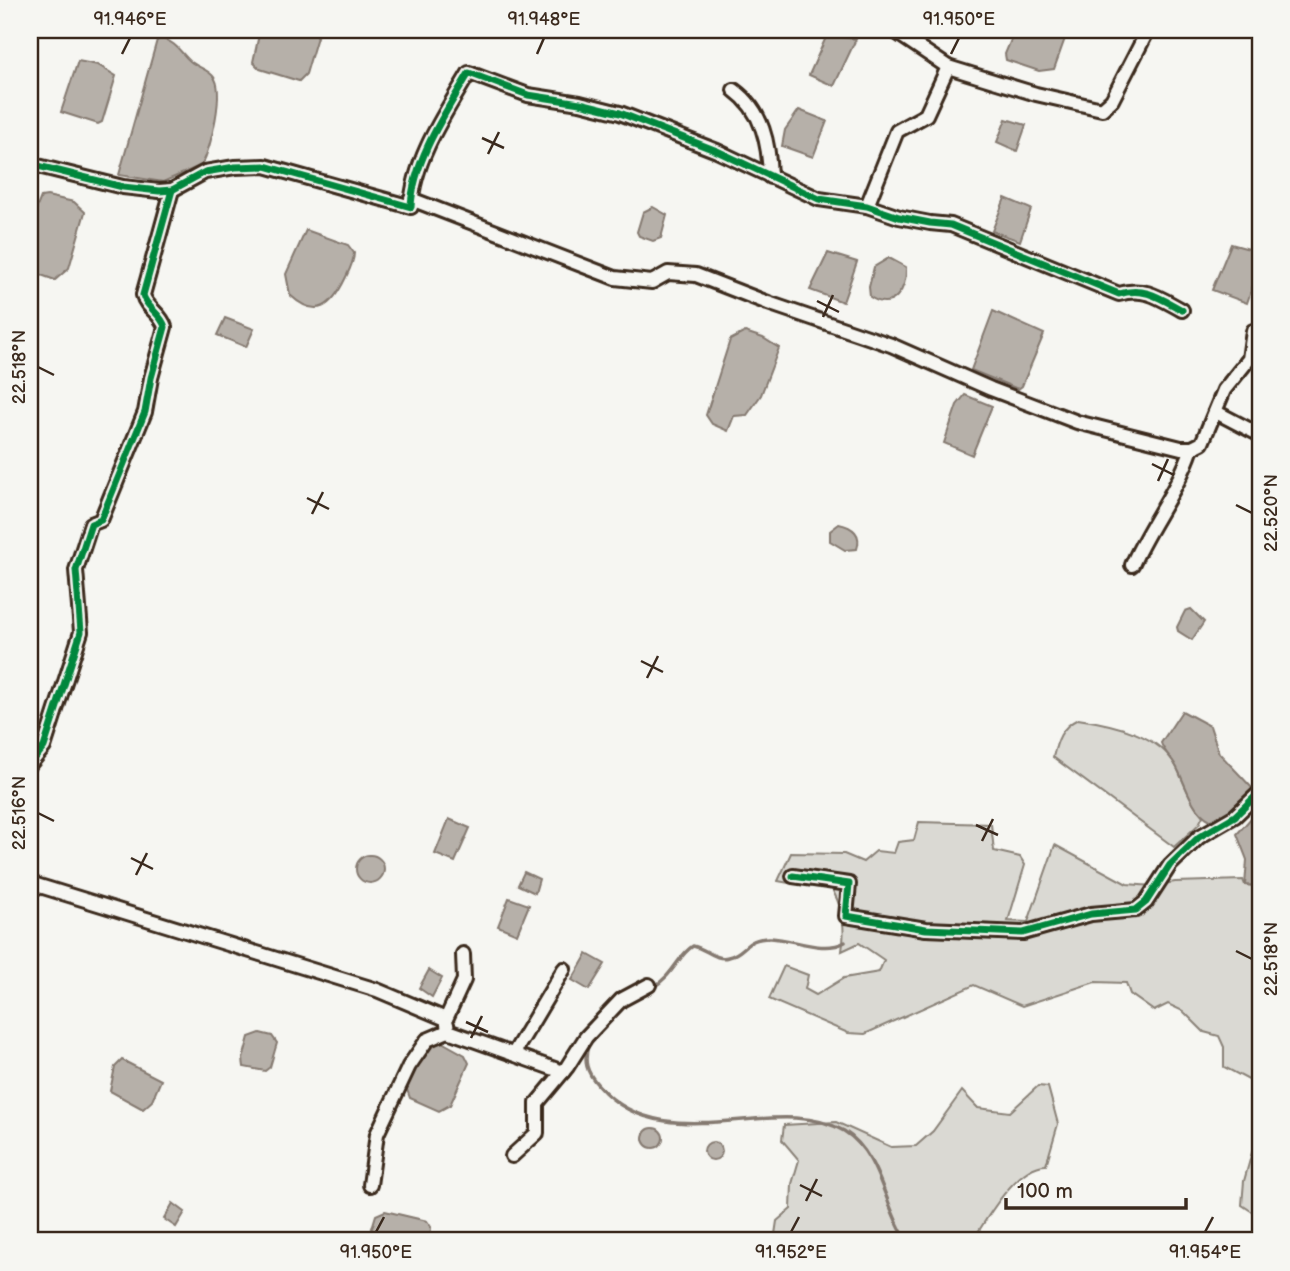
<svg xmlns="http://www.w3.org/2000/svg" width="1290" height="1271" font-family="'Balsamiq Sans',sans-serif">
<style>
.green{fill:#dad9d3;stroke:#8a8278;stroke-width:2}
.water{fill:#b6b0a9;stroke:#857a71;stroke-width:2}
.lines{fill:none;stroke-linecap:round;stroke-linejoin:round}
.stream{stroke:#857a71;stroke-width:3.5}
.minor-casing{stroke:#3b2a1e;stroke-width:18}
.minor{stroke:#f6f6f2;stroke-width:12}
.cycleway-casing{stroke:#f6f6f2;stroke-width:11}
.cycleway{stroke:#00873e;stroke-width:7}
.ticks{fill:none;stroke:#3b2a1e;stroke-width:2.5}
.neatline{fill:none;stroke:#3b2a1e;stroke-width:2.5}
.ticks-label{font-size:18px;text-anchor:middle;fill:#3b2a1e}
</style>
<rect width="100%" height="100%" fill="#f6f6f2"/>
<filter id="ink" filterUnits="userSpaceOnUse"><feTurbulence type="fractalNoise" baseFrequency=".0143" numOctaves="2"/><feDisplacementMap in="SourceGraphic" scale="14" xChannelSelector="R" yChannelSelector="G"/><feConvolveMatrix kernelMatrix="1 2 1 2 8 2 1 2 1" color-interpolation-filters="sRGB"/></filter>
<g filter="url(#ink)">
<g class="green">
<path d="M1078 719C1112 724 1160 734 1177 768 1185 785 1190 802 1203 816L1199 824 1174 847 1053 757C1057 741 1061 727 1078 719Z"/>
<path d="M919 822 991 824 994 851 1020 857 1025 865 1008 921 1028 922 1055 845 1127 884 1153 886 1175 882 1243 880 1245 885 1260 886V1086L1224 1067V1047L1219 1036 1204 1032 1183 1011 1168 1004 1154 1011 1130 994 1126 983 1095 982 1022 1006 974 985 865 1034 848 1033 769 999 784 966 808 975 805 989 816 995 844 978 879 972 884 960 859 943 842 951C847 920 840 896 820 872L794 884 778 881 791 853 844 854 863 862 876 851 894 853 898 842 914 840Z"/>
<path d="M1038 1086 1048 1087 1058 1124 1046 1165C1019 1165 992 1210 978 1232L998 1241H774L777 1221 791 1209 792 1184 799 1160 782 1140 784 1125 836 1122 891 1147 916 1146 933 1131 962 1091 978 1108 1010 1112Z"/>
<polygon points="1260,1146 1260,1217 1242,1205 1244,1181 1253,1149"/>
</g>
<g class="water">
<polygon points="260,30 319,30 306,74 299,81 260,69 253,62"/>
<polygon points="1015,30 1068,30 1054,69 1039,71 1006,60 1005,54"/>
<polygon points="827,35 856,39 834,86 809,75"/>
<path d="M161 38C177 43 179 51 190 61 197 67 207 69 213 76 226 90 210 149 202 165L163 182 119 175 157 40Z"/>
<polygon points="78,61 98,65 116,76 102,122 98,124 61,112"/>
<polygon points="799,110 827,121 813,157 782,146 785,130"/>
<polygon points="1006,119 1026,125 1017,151 997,142"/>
<polygon points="47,196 74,202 85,212 69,268 55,280 30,271 30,224 41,197"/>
<polygon points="1005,198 1031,209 1020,241 992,231"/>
<polygon points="653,207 667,215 661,238 653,241 639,236 637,232 643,212"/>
<path d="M306 230 348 245 354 253C354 262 349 271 345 279 332 306 317 320 290 295L286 274Z"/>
<polygon points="1231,244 1260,252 1260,265 1247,303 1212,290"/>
<polygon points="828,253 857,262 843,302 810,290"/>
<path d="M889 258 906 267C907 290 893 312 870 297L869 287 874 267Z"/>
<polygon points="993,311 1044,334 1022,386 1018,389 971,370"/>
<polygon points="225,318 254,329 246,347 217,335"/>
<polygon points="745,332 763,338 779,348 761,395 747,415 734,416 728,431 712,424 706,415 730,340"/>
<polygon points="965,395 992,406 972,455 944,443 957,405"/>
<path d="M839 524C853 527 862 534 857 549L845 550 830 541V531Z"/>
<polygon points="1191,609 1204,622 1192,640 1178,631 1177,627 1185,611"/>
<path d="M1182 711 1210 726 1219 753 1254 790V795L1217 823C1191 814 1188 788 1176 766 1172 758 1164 752 1161 743Z"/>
<polygon points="1260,808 1260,886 1245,885 1247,860 1237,834"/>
<polygon points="449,819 470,828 455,862 435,854"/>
<circle cx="370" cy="869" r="14"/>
<polygon points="524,872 539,879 535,893 518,885"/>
<polygon points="509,898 529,905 517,934 498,926"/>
<polygon points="587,954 605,964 589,990 572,980"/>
<polygon points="429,970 442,978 432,997 419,988"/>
<polygon points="260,1033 272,1036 277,1043 270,1067 265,1071 244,1067 243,1059 249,1037"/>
<path d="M440 1041 465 1055 469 1063 450 1105 439 1111 410 1098 405 1084C414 1069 422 1045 440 1041Z"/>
<polygon points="122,1060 161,1080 152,1101 143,1109 110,1091 115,1067"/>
<circle cx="653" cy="1138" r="10"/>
<circle cx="713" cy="1151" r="9"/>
<polygon points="173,1203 185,1212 176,1227 164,1219"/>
<polygon points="385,1211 427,1221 431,1227 430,1241 368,1241 376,1215"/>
</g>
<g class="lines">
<g class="stream">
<path d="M652 988C674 975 678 955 693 946 705 948 716 961 728 957 746 953 745 937 771 938 794 939 824 954 845 942"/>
<path d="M589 1043C583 1061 586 1072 599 1086 664 1161 777 1091 844 1131 881 1154 884 1208 907 1241"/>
</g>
<g class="minor-casing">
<g id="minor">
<polyline points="893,30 948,67 1036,94 1102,109 1112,100 1148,30"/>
<path d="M734 90C763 111 769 144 770 177"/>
<path d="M30 164 123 187 159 191 172 190 205 172 235 167 265 166 411 207C413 160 446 112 469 73L528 95 580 103 620 113 717 151 819 199 867 206 899 217 930 223 951 225 1119 294C1144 286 1160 298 1182 310"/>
<polyline points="411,199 615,278 652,282 668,273 696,275 768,303 891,345 991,389 1077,422 1181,448 1192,448 1202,443 1224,390 1249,359 1253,331"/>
<polyline points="867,206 897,131 926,115 948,67"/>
<polyline points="1216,412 1260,435"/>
<path d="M1132 565C1150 524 1177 492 1192 448"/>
<path d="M30 764 44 747 81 632 76 570 91 524 101 520 145 412 151 378 165 327C161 313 146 308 143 295L172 190"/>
<polyline points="793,876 849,884 846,916 926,929 1023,933 1091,914 1136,910 1146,902 1170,865 1199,837 1235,816 1260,792"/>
<polyline points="30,883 377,990 446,1019 464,980 463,954"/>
<polyline points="447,1024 448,1031 563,1072"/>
<polyline points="514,1053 564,969"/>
<polyline points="512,1156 537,1133 537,1103 567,1067 586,1037 621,1000 649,985"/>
<polyline points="370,1185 377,1134 409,1066 427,1040 448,1031"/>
</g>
</g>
<use href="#minor" class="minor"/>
<g class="cycleway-casing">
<g id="cycleway">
<path d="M30 164 123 187 159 191 172 190 205 172 235 167 265 166 411 207C413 160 446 112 469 73L528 95 580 103 620 113 717 151 819 199 867 206 899 217 930 223 951 225 1119 294C1144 286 1160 298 1182 310"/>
<path d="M30 764 44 747 81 632 76 570 91 524 101 520 145 412 151 378 165 327C161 313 146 308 143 295L172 190"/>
<polyline points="793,876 849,884 846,916 926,929 1023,933 1091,914 1136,910 1146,902 1170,865 1199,837 1235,816 1260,792"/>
</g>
</g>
<use href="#cycleway" class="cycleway"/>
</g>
</g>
<path class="ticks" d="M122 54 130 38M537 54 544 38M951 54 959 38M482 138 504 148M488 154 499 132M817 301 839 312M823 317 833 295M38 367 54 375M1152 464 1174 475M1158 481 1168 459M307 498 329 509M1236 505 1252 513M312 514 323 492M641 661 663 672M647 678 658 656M38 813 54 821M976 825 998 835M982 841 993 819M131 858 153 869M136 875 147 853M1236 951 1252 959M466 1022 488 1032M471 1038 482 1016M800 1185 822 1196M806 1201 817 1179M376 1232 384 1217M791 1232 799 1217M1205 1232 1213 1217"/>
<rect width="1290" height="1271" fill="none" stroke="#f6f6f2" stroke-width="77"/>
<path d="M1006 1198v10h180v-10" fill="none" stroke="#3b2a1e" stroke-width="3.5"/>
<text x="1017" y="1198" font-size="21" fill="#3b2a1e" stroke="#f6f6f2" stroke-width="5" paint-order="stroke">100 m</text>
<rect x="38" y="38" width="1214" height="1194" class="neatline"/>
<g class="ticks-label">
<text x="130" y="25">91.946°E</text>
<text x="544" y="25">91.948°E</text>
<text x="959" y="25">91.950°E</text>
<text transform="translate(19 367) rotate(-90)" y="6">22.518°N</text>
<text transform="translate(1271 513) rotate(-90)" y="6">22.520°N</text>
<text transform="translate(19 813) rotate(-90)" y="6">22.516°N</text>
<text transform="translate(1271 959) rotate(-90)" y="6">22.518°N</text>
<text x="376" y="1258">91.950°E</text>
<text x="791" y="1258">91.952°E</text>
<text x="1205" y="1258">91.954°E</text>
</g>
</svg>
